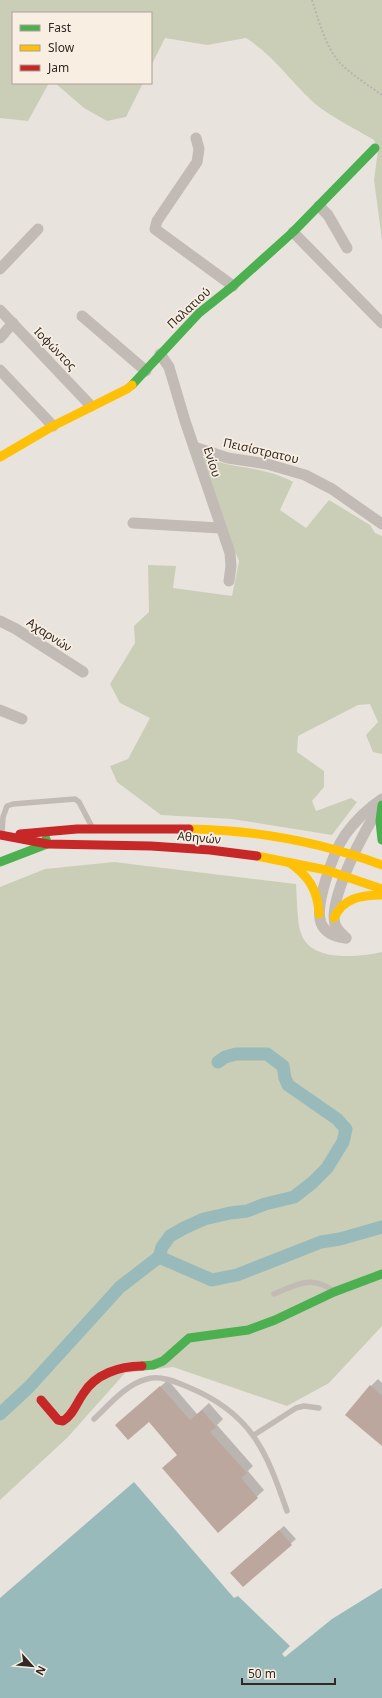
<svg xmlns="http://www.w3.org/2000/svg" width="382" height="1698" font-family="'Noto Sans',sans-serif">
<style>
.green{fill:#caceb7}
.water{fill:#99baba}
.shadow{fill:#0003}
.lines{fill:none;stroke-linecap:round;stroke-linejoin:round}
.canal{stroke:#99baba;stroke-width:13}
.building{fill:#bca79f}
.path{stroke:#bbb4ae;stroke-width:2;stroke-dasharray:2 2;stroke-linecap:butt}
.lane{stroke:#c2bbb5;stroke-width:5.5}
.street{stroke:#c2bbb5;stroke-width:11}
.fast{stroke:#4caf50;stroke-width:9}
.slow{stroke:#ffc107;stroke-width:9}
.jam{stroke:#c62828;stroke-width:9}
.labels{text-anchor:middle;stroke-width:3.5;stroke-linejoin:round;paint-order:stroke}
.street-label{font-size:12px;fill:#322925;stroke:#f8eee2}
</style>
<rect width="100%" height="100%" fill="#e9e3dd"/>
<g class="green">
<path d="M0 0H382V240L374 180 378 150 374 140C356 129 325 114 311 100 289 79 272 54 246 38L207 45 165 38 151 66V13H13V83H49L28 121 0 118Z"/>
<polygon points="55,83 143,83 126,117 107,121 84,108"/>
<path d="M202 457C213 460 225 464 236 466 256 469 275 472 293 482L280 510 306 528 329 500 370 525 375 533 382 536V754L373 752 366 735 378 722 370 704 358 705 298 736 297 752 324 771V787L312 801 316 811 351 798 357 802 332 835 232 819 161 815 117 782 110 766 128 759 150 718 120 703 110 684 135 643 134 626 149 612 148 565 176 566 173 588 232 596 239 561 222 520Z"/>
<path d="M114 862 296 884C297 897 297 922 301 933 310 963 360 957 382 952V1326L329 1383 287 1406 173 1367 125 1373 67 1438 0 1500V887L45 869Z"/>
</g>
<polygon class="water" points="134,1482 234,1598 238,1596 290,1646 282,1654 285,1657 332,1619 382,1588 382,1698 0,1698 0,1598"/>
<g class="shadow">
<polygon points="378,1379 382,1383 382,1445 371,1386"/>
<polygon points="168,1380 197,1414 209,1403 223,1419 217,1425 253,1466 248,1471 264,1490 218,1532 178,1454 149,1421 124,1418"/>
<polygon points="284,1526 296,1539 243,1586 236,1568"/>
</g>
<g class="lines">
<g class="canal">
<polyline points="159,1257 162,1247 170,1236 184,1228 204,1219 230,1213 247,1211 265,1204 294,1197 312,1183 327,1168 343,1142 346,1129 337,1119 288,1085 285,1078 283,1066 267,1054 236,1054 225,1057 218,1062"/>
<polyline points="0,1414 29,1387 120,1287 159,1257 212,1280 237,1275 321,1242 340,1239 382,1227"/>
</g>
</g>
<g class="building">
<polygon points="370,1385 382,1396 382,1446 345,1415"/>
<polygon points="160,1386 190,1420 202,1410 216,1427 210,1432 247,1473 241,1478 258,1498 218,1533 162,1468 177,1455 149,1422 128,1440 115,1425"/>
<polygon points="279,1530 292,1545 243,1587 230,1573"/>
</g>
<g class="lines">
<path class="path" d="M312 0C319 21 325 46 340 63 352 75 368 85 382 95"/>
<g class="lane">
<polyline points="2,833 3,817 7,806 13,804 75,799 79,802 91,825"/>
<path d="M274 1294C296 1285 310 1275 332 1290"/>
<path d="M94 1419C109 1405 126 1384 147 1379 161 1375 176 1382 188 1387 251 1413 266 1450 287 1511"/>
<polyline points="254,1435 296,1408 304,1406 319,1408"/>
</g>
<g class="street">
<polyline points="196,138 199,149 197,162 157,221 155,229 233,286"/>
<polyline points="319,206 328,215 347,248"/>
<polyline points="293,232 382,323"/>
<polyline points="0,269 38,229"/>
<polyline points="0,310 91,406"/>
<polyline points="82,316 146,371"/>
<polyline points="0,338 13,323"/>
<polyline points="160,354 169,367 185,421 230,553 231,566 229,581"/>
<polyline points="0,370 53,426"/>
<polyline points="194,447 228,458 267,464 305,475 332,489 382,524"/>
<polyline points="133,523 220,528"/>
<polyline points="0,621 16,629 83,672"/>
<polyline points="0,710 22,719"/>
<path d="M346 938C336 937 325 933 321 923 314 905 334 851 345 835 355 821 367 809 382 799"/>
<path d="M346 938C342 934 337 930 335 924 328 900 365 827 380 808"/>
</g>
<g class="fast">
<polyline points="132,385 199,313 233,286 293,232 375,148"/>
<polyline points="382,805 380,821 382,840"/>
<polyline points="0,862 47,844 46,839"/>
<polyline points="142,1366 153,1365 163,1361 189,1338 248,1330 275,1320 334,1292 382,1274"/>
</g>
<g class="slow">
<polyline points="0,457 53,426 127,389 132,385"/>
<path d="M189 829C257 830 318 841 382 865"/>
<polyline points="257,856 326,870 382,889"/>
<path d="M290 863C309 876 318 891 319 914"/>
<path d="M334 918C343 898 361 895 382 895"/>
</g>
<g class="jam">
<polyline points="20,834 77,829 189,829"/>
<polyline points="0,835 48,844 151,846 210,850 257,856"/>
<path d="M41 1400 58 1420 63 1421C73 1415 76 1404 83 1394 95 1374 120 1366 142 1366"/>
</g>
</g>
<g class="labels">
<g class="street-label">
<text transform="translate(189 308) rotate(-43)" y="4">Παλατιού</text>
<text transform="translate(55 349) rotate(46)" y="4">Ιοφώντος</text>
<text transform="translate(261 451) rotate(13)" y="4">Πεισίστρατου</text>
<text transform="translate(212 462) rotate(72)" y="4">Ενίου</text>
<text transform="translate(49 635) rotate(33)" y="4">Αχαρνών</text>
<text transform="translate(199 838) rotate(5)" y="4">Αθηνών</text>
</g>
</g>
<rect x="12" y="12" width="140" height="72" fill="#f8eee2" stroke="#a99f96"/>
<rect x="20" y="25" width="20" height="6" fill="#4caf50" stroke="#a99f96"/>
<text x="48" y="32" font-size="12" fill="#322925">Fast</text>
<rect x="20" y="45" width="20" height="6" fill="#ffc107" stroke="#a99f96"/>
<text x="48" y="52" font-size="12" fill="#322925">Slow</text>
<rect x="20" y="65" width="20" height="6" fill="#c62828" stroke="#a99f96"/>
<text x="48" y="72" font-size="12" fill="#322925">Jam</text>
<g transform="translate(32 1666) rotate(117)" stroke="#f8eee2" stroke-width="3" paint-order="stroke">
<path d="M0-3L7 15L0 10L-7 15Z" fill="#322925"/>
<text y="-6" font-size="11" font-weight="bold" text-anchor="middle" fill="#322925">N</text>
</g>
<path d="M242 1678v6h93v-6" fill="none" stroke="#322925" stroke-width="2"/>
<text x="248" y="1678" font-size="12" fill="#322925" stroke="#f8eee2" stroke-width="3" paint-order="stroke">50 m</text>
</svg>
